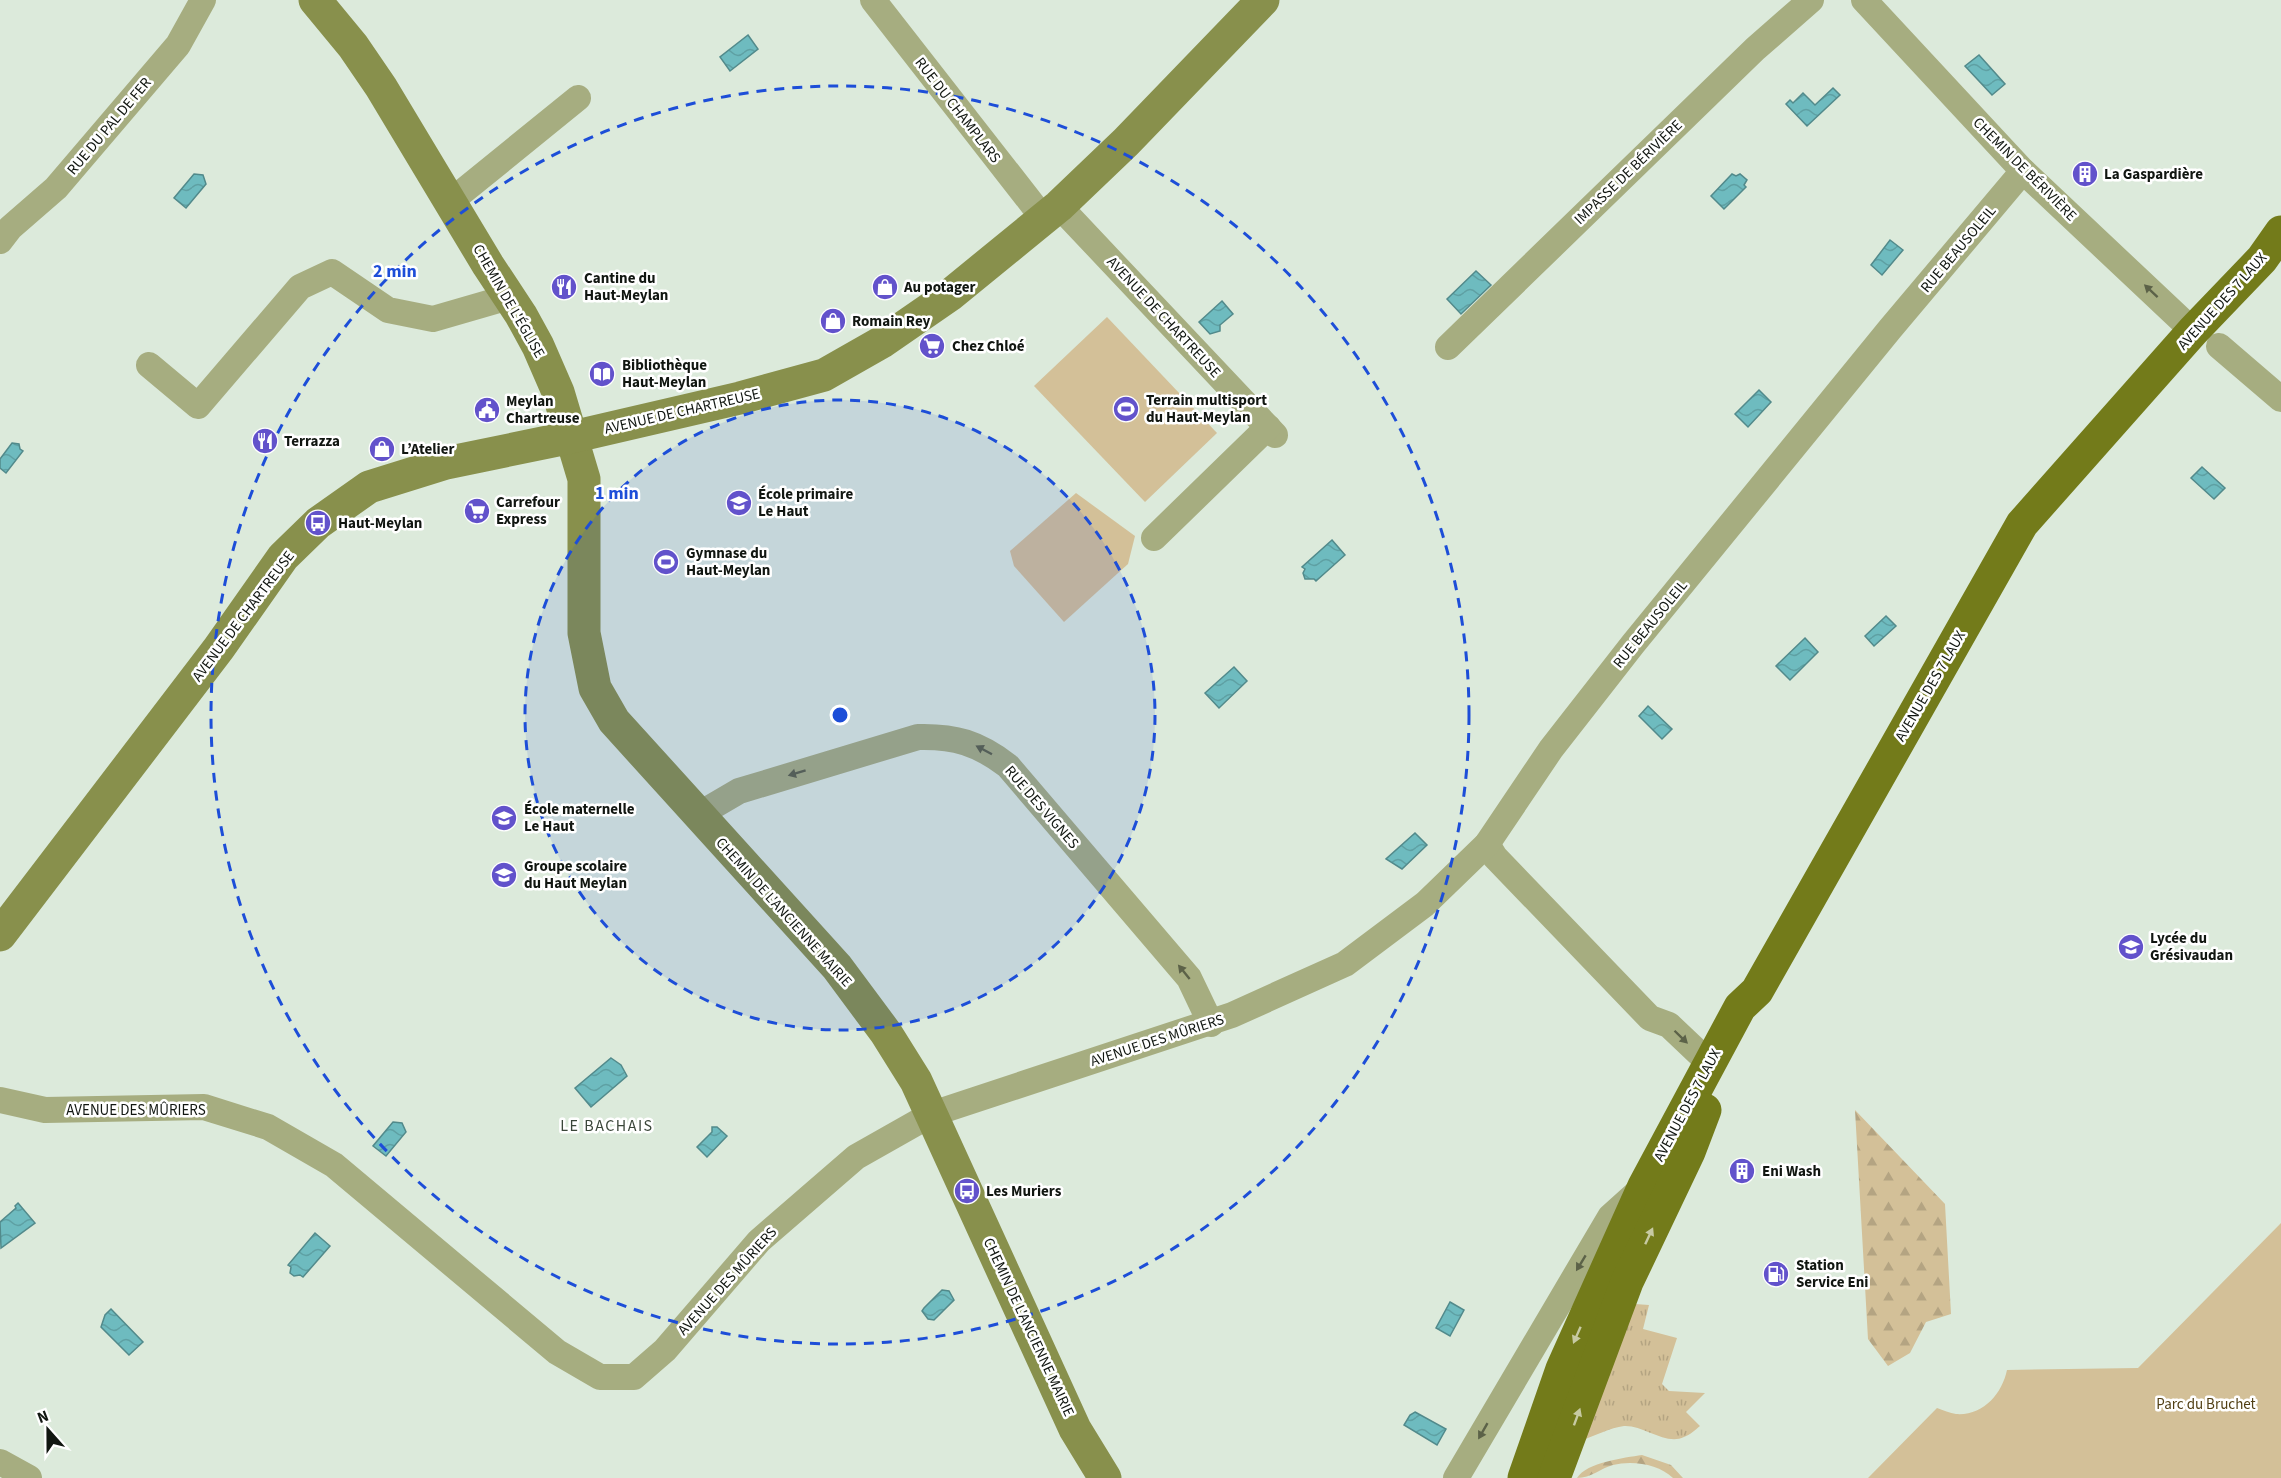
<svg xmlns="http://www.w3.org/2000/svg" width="2281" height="1478" font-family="'Source Sans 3',sans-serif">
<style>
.grass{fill:url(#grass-tufts)}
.forest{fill:url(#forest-firs)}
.green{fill:#d3c098}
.water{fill:url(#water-waves);stroke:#528a8b;stroke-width:1.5}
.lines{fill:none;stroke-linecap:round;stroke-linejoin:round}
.street{stroke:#a6ad80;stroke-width:26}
.secondary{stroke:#88904c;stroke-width:33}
.primary{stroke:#737b1a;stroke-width:33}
.oneway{fill:#5c6248}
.oneway2{fill:#c7caa3}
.ring{fill:none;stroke:#1d4ed8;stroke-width:3;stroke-dasharray:10 8}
.labels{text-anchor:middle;stroke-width:5;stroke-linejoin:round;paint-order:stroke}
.street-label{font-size:15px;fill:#111611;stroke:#fff}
.poi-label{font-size:15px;font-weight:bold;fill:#111611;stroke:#fff;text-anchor:start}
.park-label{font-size:15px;fill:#513f14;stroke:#fff}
.neighbourhood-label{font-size:16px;letter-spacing:1.5px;fill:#3a4639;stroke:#fff}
.centre{fill:#1d4ed8;stroke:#fff;stroke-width:3}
.ring-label{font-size:18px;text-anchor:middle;font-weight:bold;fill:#1d4ed8;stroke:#fff;stroke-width:5;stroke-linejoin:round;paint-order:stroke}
</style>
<defs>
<pattern id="grass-tufts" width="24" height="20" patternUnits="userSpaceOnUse" patternTransform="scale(1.5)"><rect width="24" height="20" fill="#d3c098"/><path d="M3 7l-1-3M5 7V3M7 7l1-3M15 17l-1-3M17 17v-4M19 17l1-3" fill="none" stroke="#b4a482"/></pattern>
<pattern id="forest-firs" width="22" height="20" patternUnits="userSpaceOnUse" patternTransform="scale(1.5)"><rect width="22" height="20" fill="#d3c098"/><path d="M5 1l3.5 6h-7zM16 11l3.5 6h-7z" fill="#b4a482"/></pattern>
<pattern id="water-waves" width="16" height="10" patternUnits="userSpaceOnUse" patternTransform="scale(1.5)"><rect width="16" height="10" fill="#6ebbbf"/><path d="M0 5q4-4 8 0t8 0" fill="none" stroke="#5ea0a3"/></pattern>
</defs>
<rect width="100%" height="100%" fill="#dceadb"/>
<path class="grass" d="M1635 1304 1649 1305 1643 1329 1677 1338 1662 1384 1669 1391 1705 1393 1686 1412 1700 1426C1695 1430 1690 1435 1684 1437 1666 1446 1644 1425 1624 1426 1610 1428 1596 1435 1583 1440Z"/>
<g class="forest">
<polygon points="1855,1110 1945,1204 1951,1314 1926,1322 1910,1353 1888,1366 1868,1339"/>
<path d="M1642 1455 1671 1465 1683 1478H1673C1659 1464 1632 1460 1613 1465 1601 1468 1591 1478 1577 1478 1587 1462 1624 1458 1642 1455Z"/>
</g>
<g class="green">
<polygon points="1107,317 1217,433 1145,502 1034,386"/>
<polygon points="1076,493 1135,536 1128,564 1064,622 1014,566 1010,551"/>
<path d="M2281 1223V1478H1868L1937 1408C1943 1410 1950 1413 1956 1414 1983 1416 2002 1394 2007 1370L2138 1368Z"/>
</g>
<g class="water">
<polygon points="748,35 758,49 730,71 720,57"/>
<polygon points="1979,55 2005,84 1992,95 1965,66"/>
<polygon points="1833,88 1840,95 1807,126 1786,104 1790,100 1793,103 1803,93 1815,105"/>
<polygon points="194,174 203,175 206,184 186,208 174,198"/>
<polygon points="1732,174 1736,176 1740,174 1747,180 1744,185 1746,187 1724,209 1711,196"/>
<polygon points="1890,240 1903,250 1882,275 1871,265"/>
<polygon points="1476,271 1491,285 1461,314 1447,299"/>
<polygon points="1222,301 1233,314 1220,325 1220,331 1210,334 1199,322"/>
<polygon points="1759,390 1771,402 1748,427 1735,414"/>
<polygon points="12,443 19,444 20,449 23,451 6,473 0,468 0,459"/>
<polygon points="2202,467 2225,488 2214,499 2191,478"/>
<polygon points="1332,540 1345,555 1316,581 1314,579 1305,579 1303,573 1305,569 1302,567"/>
<polygon points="1886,616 1896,626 1874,646 1865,636"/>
<polygon points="1805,638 1818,652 1790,680 1776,666"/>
<polygon points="1234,667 1247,681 1219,708 1205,693"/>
<polygon points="1648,706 1672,729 1662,739 1639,716"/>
<polygon points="1415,833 1427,845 1402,869 1386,859"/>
<polygon points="611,1058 621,1065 627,1076 591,1107 575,1088"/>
<polygon points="393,1122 402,1123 406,1132 386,1156 373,1146"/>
<polygon points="712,1127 717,1127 727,1136 707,1157 697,1147 712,1132"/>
<polygon points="18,1203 35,1223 1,1248 0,1222 16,1208 15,1206"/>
<polygon points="315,1233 330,1246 303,1277 300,1275 294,1276 290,1273 291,1267 288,1265"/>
<polygon points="942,1290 949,1291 954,1300 934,1320 928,1319 922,1311 924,1308"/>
<polygon points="1450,1302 1464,1310 1450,1336 1436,1328"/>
<polygon points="111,1309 143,1342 129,1355 101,1327 105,1315"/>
<polygon points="1415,1412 1446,1429 1437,1445 1404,1425 1410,1415"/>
</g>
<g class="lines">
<g class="street">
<polyline points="873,0 1033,205 1045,218"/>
<polyline points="1864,0 2023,171 2193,331"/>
<polyline points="451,201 578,98"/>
<polyline points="1059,206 1275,435"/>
<polyline points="0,241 10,228 56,188 178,45 203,0"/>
<polyline points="2219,346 2281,399"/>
<polyline points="1448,347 1755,49 1811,0"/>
<polyline points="149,365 198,406 300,287 332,272 388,310 433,319 509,297"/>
<polyline points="1154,538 1268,427"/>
<path d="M698 815 739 791 918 737C955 736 978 743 1008 766L1189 978 1211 1024"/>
<polyline points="1487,844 1495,857 1650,1018 1669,1025 1708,1062"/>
<polyline points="0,1100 45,1110 204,1107 268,1127 334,1165 557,1352 600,1377 634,1377 665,1350 759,1241 856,1157 932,1114 1232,1015 1345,964 1425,904 1487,844 1551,749 1633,644 1890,329 2023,171"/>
<polyline points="0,1462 29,1478"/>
<polyline points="1456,1478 1610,1217 1640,1190"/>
</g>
<g class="secondary">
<polyline points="315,0 353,46 381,87 488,265 521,315 538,346 558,392 584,479 584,633 595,688 614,721 837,967 886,1033 916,1081 1075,1429 1105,1478"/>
<polyline points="0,935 219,648 283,557 318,523 369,487 446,463 572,437 740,398 824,375 882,342 950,295 1059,206 1126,142 1263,0"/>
</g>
<g class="primary">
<polyline points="1524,1478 1562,1369 1644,1186 1740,1007 1757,991 2022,524 2193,331 2262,259 2281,232"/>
<polyline points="1554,1478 1627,1282 1689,1152 1705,1110"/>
</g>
</g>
<defs><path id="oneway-solid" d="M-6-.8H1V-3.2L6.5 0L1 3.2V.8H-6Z" transform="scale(1.5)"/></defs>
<g class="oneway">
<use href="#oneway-solid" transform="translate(2151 291) rotate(-137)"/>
<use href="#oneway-solid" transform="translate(984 750) rotate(-152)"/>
<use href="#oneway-solid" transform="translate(797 773) rotate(163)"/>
<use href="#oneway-solid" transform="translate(1184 972) rotate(-129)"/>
<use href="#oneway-solid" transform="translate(1681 1037) rotate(44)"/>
<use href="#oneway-solid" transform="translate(1581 1263) rotate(121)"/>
<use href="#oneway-solid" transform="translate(1483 1431) rotate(120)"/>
</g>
<g class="oneway2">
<use href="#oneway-solid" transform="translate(1649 1236) rotate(-65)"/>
<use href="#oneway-solid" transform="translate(1577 1335) rotate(114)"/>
<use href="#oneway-solid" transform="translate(1577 1417) rotate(-70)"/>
</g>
<circle cx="840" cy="715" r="315" fill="#1d4ed8" fill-opacity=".12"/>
<g class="ring">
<circle cx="840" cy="715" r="315"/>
<circle cx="840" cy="715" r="629"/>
</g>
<defs>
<g id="building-disc" transform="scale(1.35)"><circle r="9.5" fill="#6252cb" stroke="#fff"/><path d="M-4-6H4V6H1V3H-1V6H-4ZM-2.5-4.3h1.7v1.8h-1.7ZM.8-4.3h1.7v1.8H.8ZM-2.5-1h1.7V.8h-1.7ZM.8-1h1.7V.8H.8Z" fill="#fff"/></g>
<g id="restaurant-disc" transform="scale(1.35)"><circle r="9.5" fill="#6252cb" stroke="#fff"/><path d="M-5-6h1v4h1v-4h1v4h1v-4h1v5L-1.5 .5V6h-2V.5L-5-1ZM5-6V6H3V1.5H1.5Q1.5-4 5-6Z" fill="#fff"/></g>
<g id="shop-disc" transform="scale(1.35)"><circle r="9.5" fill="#6252cb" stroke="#fff"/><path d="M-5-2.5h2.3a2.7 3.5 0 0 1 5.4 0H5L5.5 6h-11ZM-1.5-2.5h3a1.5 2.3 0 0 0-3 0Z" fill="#fff"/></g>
<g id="supermarket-disc" transform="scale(1.35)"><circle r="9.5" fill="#6252cb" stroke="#fff"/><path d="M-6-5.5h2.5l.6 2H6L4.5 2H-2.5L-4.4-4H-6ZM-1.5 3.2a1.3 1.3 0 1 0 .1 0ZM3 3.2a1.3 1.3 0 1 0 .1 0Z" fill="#fff"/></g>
<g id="library-disc" transform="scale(1.35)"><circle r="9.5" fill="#6252cb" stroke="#fff"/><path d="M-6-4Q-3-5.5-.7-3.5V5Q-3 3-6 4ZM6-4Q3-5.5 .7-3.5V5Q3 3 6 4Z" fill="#fff"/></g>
<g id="stadium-disc" transform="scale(1.35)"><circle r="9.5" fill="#6252cb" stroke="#fff"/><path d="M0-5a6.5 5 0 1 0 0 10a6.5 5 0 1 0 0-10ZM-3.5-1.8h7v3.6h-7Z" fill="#fff"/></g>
<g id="civic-disc" transform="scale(1.35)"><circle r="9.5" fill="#6252cb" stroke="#fff"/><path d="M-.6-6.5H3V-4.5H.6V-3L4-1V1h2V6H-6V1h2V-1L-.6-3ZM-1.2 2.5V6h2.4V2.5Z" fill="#fff"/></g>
<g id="school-disc" transform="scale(1.35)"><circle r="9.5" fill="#6252cb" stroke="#fff"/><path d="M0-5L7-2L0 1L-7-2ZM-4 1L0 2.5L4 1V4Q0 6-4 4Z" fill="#fff"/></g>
<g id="bus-disc" transform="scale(1.35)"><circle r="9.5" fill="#6252cb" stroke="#fff"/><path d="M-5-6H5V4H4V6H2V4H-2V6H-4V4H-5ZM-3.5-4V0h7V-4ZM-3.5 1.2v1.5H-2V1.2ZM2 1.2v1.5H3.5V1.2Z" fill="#fff"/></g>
<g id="fuel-disc" transform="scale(1.35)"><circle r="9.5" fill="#6252cb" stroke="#fff"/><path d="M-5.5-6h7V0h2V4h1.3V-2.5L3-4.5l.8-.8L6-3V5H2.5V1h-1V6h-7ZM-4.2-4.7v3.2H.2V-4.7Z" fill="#fff"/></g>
</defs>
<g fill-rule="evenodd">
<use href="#building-disc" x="2085" y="174"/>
<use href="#restaurant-disc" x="564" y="287"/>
<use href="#shop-disc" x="885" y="287"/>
<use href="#shop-disc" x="833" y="321"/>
<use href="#supermarket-disc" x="932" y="346"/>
<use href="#library-disc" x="602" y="374"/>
<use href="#stadium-disc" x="1126" y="409"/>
<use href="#civic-disc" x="487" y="410"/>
<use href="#restaurant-disc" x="265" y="441"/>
<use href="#shop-disc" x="382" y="449"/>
<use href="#school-disc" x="739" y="503"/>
<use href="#supermarket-disc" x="477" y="511"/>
<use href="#bus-disc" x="318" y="523"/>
<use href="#stadium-disc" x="666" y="562"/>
<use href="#school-disc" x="504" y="818"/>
<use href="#school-disc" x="504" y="875"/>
<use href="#school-disc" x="2131" y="947"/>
<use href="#building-disc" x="1742" y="1171"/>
<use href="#bus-disc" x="967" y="1191"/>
<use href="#fuel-disc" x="1776" y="1274"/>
</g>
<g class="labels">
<g class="street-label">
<text transform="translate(958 110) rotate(52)" y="5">RUE DU CHAMPLARS</text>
<text transform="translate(109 126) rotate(-50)" y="5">RUE DU PAL DE FER</text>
<text transform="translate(2025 169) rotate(45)" y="5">CHEMIN DE BÉRIVIÈRE</text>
<text transform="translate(1628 172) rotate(-44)" y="5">IMPASSE DE BÉRIVIÈRE</text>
<text transform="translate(1958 249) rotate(-50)" y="5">RUE BEAUSOLEIL</text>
<text transform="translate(509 301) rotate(60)" y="5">CHEMIN DE L'ÉGLISE</text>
<text transform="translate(2222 301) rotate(-48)" y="5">AVENUE DES 7 LAUX</text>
<text transform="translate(1164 317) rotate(47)" y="5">AVENUE DE CHARTREUSE</text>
<text transform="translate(682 411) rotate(-13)" y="5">AVENUE DE CHARTREUSE</text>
<text transform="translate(243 616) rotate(-53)" y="5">AVENUE DE CHARTREUSE</text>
<text transform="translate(1650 624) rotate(-51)" y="5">RUE BEAUSOLEIL</text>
<text transform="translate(1930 686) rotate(-60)" y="5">AVENUE DES 7 LAUX</text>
<text transform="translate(1042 807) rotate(49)" y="5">RUE DES VIGNES</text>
<text transform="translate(784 912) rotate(48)" y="5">CHEMIN DE L'ANCIENNE MAIRIE</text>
<text transform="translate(1157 1040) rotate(-18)" y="5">AVENUE DES MÛRIERS</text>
<text transform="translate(1687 1105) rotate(-62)" y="5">AVENUE DES 7 LAUX</text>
<text x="136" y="1115">AVENUE DES MÛRIERS</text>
<text transform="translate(727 1281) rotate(-48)" y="5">AVENUE DES MÛRIERS</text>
<text transform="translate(1029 1327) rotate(65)" y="5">CHEMIN DE L'ANCIENNE MAIRIE</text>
</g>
<g class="poi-label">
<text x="2104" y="179">La Gaspardière</text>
<text x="584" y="283">Cantine du<tspan x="584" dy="17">Haut-Meylan</tspan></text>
<text x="904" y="292">Au potager</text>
<text x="852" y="326">Romain Rey</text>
<text x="952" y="351">Chez Chloé</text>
<text x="622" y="370">Bibliothèque<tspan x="622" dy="17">Haut-Meylan</tspan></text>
<text x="1146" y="405">Terrain multisport<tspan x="1146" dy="17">du Haut-Meylan</tspan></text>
<text x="506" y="406">Meylan<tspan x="506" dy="17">Chartreuse</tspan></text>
<text x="284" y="446">Terrazza</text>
<text x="401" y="454">L’Atelier</text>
<text x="758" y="499">École primaire<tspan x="758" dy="17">Le Haut</tspan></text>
<text x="496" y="507">Carrefour<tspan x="496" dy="17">Express</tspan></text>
<text x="338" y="528">Haut-Meylan</text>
<text x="686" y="558">Gymnase du<tspan x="686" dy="17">Haut-Meylan</tspan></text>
<text x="524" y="814">École maternelle<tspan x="524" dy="17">Le Haut</tspan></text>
<text x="524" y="871">Groupe scolaire<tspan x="524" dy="17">du Haut Meylan</tspan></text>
<text x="2150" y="943">Lycée du<tspan x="2150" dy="17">Grésivaudan</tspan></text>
<text x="1762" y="1176">Eni Wash</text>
<text x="986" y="1196">Les Muriers</text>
<text x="1796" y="1270">Station<tspan x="1796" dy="17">Service Eni</tspan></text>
</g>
<g class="park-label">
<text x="2206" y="1409">Parc du Bruchet</text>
</g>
<g class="neighbourhood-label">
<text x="607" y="1131">LE BACHAIS</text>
</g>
</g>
<circle cx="840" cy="715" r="9" class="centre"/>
<g class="ring-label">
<text x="395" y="277">2 min</text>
<text x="617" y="499">1 min</text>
</g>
<g transform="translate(48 1430) rotate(339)" stroke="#ffffff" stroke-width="4.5" paint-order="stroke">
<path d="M0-4.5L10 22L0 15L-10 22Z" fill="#111611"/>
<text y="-9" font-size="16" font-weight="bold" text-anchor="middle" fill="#111611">N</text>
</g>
</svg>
